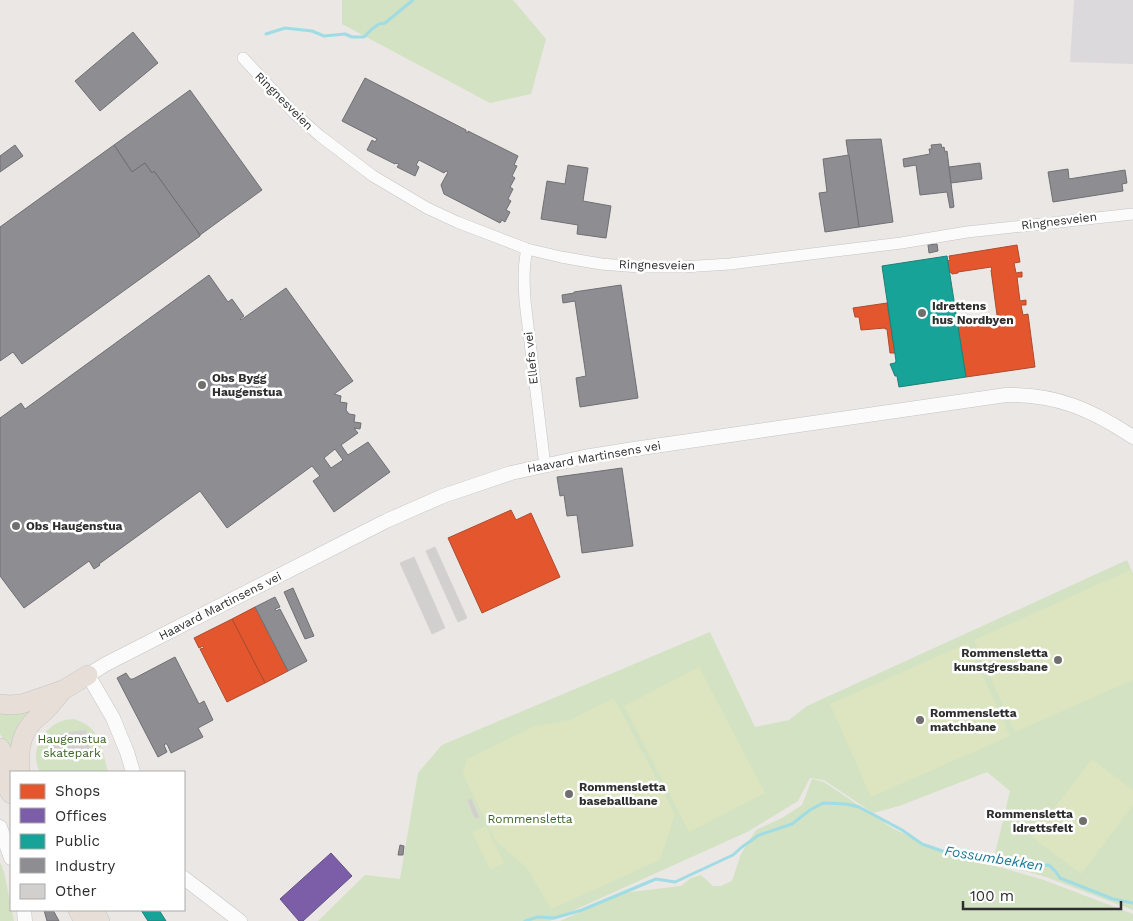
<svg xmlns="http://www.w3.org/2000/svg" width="1133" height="921" font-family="'Work Sans',sans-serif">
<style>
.industrial{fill:#dbd9db}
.green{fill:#d3e2c2}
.pitch{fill:#dce5c0}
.shops{fill:#e4572e;stroke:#ad4b2e}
.offices{fill:#7b5ea7;stroke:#645083}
.public{fill:#17a398;stroke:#1e8078}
.industry{fill:#8d8d92;stroke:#707074;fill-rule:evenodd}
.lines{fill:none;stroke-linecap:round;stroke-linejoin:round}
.stream{stroke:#a0dce4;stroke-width:3}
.building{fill:#d2d0ce;stroke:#d5d3d1}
.minor-casing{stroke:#c5c4c5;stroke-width:12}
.tertiary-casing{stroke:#c5c4c5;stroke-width:15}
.trunk-casing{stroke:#c6c4c4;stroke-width:20}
.minor{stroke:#fcfbfb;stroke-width:11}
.tertiary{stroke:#fcfbfb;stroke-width:14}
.trunk{stroke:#e6ded7;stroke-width:19}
.poi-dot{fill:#706f6e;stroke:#fff;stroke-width:2}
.labels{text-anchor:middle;stroke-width:5;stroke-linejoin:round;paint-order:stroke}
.street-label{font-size:12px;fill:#2e2e2e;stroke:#fff}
.poi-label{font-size:12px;font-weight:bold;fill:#2e2e2e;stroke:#fff;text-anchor:start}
.park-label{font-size:12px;fill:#3a6523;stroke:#fff}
.water-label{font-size:14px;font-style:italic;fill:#1c7b93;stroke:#fff}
</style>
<rect width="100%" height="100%" fill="#eae7e5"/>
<polygon class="industrial" points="1074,0 1133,0 1133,64 1070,62"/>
<g class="green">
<polygon points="342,0 513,0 546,39 531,94 490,103 342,24"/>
<polygon points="1127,560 1133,574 1133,910 1046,877 993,862 1010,791 987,772 899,806 873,813 824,780 810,778 798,801 747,832 550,921 318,921 365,875 400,879 418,773 442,745 710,632 755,727 789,720 807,706"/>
<polygon points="35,706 14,757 0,734 0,709"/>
<path d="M73 719C100 725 102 750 108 772H40C29 753 42 728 62 721 65 719 70 720 73 719Z"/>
<polygon points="812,779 824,782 892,828 935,849 1044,880 1133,914 1133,921 560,921 622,893 681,886 691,878 701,875 713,886 721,886 732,881 741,854 756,830 782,818 802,805"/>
<polygon points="0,862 4,872 14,921 0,921"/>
</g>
<g class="pitch">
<polygon points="1130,570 1133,577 1133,680 1015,732 974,640"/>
<polygon points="968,643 1010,736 871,797 830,704"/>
<polygon points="699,667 765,793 689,832 624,706"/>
<polygon points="614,698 675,814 660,860 551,909 527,868 495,840 463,774 467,759 535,726 570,720"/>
<polygon points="1092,759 1133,790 1133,805 1081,874 1032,837"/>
<polygon points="486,826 504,863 490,870 472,832"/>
</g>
<g class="shops">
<polygon points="1017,245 1020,262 1014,263 1016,273 1022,272 1022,277 1017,277 1020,301 1026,300 1026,305 1021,305 1023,315 1028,314 1035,367 966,377 957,324 959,324 959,322 965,321 965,324 999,319 999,315 997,315 991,270 992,270 991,267 958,272 958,273 952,274 951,272 949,273 947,261 950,260 949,256"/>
<polygon points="887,303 895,353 890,353 887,329 885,329 885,328 861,330 859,317 855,317 853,308"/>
<polygon points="511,510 516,520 531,513 560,577 482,613 448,538"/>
<polygon points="255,607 288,671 265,683 232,619"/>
<polygon points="232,619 265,683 227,702 200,649 204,648 203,646 199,648 194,638"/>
</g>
<polygon class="offices" points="331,853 352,876 303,921 299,921 280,899"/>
<g class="public">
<polygon points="947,256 966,377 899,387 897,376 895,376 890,364 895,363 896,361 882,266"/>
<polygon points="141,910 159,910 166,921 148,921"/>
</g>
<g class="industry">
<polygon points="133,32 158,63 100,111 75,81"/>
<polygon points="365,78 466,130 466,132 468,133 468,131 518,156 514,165 517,166 512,176 515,178 510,187 513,189 508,199 511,201 506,210 510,212 505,222 502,220 500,223 444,194 441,185 448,172 446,171 444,173 419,160 416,165 419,167 415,176 397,167 399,164 395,163 395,164 367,150 372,140 375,142 377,139 342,121"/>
<polygon points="190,90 262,190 200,235 154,171 152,173 145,163 132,172 114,145"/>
<polygon points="881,139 893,222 859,227 846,140"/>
<polygon points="941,144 942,148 944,147 945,152 947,151 954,207 950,208 947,192 920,195 916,165 904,167 903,159 930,154 929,149 932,149 931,145"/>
<polygon points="15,145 23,156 0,172 0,156"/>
<polygon points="114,145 132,172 145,163 152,173 154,171 200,235 200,236 22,364 13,352 0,361 0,227"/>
<polygon points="849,155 859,227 825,232 819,193 827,192 823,159"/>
<polygon points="980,163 982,179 951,183 949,167"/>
<polygon points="568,165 588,168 583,201 611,206 606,238 577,234 578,225 541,219 547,181 565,184"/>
<polygon points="1068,169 1069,179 1125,170 1127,183 1122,184 1123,191 1053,202 1048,172"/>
<polygon points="937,244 938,251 929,253 928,245"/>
<path d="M209 275 228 302 232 299 244 316 240 319 241 320 286 288 353 381 334 394 341 396 340 402 347 403 346 410 349 414 355 415 354 422 361 423 360 429 354 428 358 433 341 445 348 455 368 442 390 472 334 512 313 481 320 476 312 466 227 528 200 491 99 564 100 565 94 569 89 561 24 608 0 576V418L21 403 25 409ZM335 449 343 460 331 468 324 458Z"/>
<polygon points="621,285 638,398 580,407 576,378 586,376 575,301 563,303 562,295 574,293 574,292"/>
<polygon points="622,468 633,546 582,553 577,515 567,516 564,495 560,496 557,477"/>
<polygon points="293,588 314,636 305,639 284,592"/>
<polygon points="275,597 280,607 275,609 276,611 280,609 307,661 288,671 255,607"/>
<polygon points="175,657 199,704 204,701 213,720 198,728 203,737 171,753 167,744 165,744 164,745 167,752 158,757 117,678 126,673 130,679 133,679"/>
<polygon points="400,845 404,846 403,855 398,855"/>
<polygon points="44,910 53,910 59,921 47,921"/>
</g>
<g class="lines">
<g class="stream">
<polyline points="266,34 285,28 312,31 324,36 345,34 352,37 364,37 372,29 379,24 385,23 413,0"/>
<polyline points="525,921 538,917 554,918 582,910 656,879 675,882 733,855 742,847 759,835 792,824 810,810 823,803 846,804 859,807 902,830 922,844 951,854 1030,863 1038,866 1049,865 1056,872 1060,878 1113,899 1133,903"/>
</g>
</g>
<g class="building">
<polygon points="435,547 467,618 458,622 426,551"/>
<polygon points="414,557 445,628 432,634 400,563"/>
<polygon points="86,730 90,753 53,759 49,736"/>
<polygon points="471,799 479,817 475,818 468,801"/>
</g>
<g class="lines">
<g class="minor-casing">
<g id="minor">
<polyline points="243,58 294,113 320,136 373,176 427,208 457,222 527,249 561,257 601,264 639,267 682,267 730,264 901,243 967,232 1133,214"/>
<path d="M527 249C523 267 524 283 525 301L545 466"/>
</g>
</g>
<g class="tertiary-casing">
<g id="tertiary">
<path d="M133 772 127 752 113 718 88 675 106 664 386 521 443 496 511 473 584 457 634 449 1006 395C1057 394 1092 410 1133 437"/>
<polyline points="0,827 11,858"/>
<polyline points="184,878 240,921"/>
<polyline points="24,910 25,921"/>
</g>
</g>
<g class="trunk-casing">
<g id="trunk">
<polyline points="0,704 10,705 21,704 31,701 63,690 88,675"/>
<polyline points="0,748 14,772"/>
<path d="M20 772C19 755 19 738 31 724 35 719 40 715 45 711 51 705 57 697 63 690"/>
<polyline points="0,775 11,794"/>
<polyline points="78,910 84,921"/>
<polyline points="93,910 100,921"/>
</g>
</g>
<use href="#minor" class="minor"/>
<use href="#tertiary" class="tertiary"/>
<use href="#trunk" class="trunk"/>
</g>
<g class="poi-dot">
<circle cx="922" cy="313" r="5"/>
<circle cx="202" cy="385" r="5"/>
<circle cx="16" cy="526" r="5"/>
<circle cx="1058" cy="660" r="5"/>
<circle cx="920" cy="720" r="5"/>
<circle cx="569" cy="794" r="5"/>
<circle cx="1083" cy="821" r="5"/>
</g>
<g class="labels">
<g class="street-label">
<text transform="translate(284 101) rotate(45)" y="4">Ringnesveien</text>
<text transform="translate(1059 221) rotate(-7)" y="4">Ringnesveien</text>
<text transform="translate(657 265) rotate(1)" y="4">Ringnesveien</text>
<text transform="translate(531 358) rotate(-96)" y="4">Ellefs vei</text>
<text transform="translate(594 457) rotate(-10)" y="4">Haavard Martinsens vei</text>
<text transform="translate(220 606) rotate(-27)" y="4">Haavard Martinsens vei</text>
</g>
<g class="poi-label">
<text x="932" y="310">Idrettens<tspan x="932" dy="14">hus Nordbyen</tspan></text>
<text x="212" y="382">Obs Bygg<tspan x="212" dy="14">Haugenstua</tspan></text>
<text x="26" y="530">Obs Haugenstua</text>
<text x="1048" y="657" text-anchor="end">Rommensletta<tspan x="1048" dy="14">kunstgressbane</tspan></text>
<text x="930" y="717">Rommensletta<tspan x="930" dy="14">matchbane</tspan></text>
<text x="579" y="791">Rommensletta<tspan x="579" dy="14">baseballbane</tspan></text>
<text x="1073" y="818" text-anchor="end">Rommensletta<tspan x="1073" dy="14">idrettsfelt</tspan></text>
</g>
<g class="park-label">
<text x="72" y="743">Haugenstua<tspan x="72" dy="14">skatepark</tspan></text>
<text x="530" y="823">Rommensletta</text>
</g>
<g class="water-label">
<text transform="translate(994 858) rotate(9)" y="5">Fossumbekken</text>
</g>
</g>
<rect x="10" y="771" width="175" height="140" fill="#ffffff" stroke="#ababab"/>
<rect x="20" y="784" width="25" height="15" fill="#e4572e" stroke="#ababab"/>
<text x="55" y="796" font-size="15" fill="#2e2e2e">Shops</text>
<rect x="20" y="808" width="25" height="15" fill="#7b5ea7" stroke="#ababab"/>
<text x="55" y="821" font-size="15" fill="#2e2e2e">Offices</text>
<rect x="20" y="834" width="25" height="15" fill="#17a398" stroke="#ababab"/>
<text x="55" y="846" font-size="15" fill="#2e2e2e">Public</text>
<rect x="20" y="858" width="25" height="15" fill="#8d8d92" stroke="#ababab"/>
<text x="55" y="871" font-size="15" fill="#2e2e2e">Industry</text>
<rect x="20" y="884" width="25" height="15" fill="#d2d0ce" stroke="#ababab"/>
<text x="55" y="896" font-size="15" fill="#2e2e2e">Other</text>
<path d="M963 901v8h158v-8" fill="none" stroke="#2e2e2e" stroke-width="2.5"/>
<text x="970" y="901" font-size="15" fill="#2e2e2e" stroke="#ffffff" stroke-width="4" paint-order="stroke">100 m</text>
</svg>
